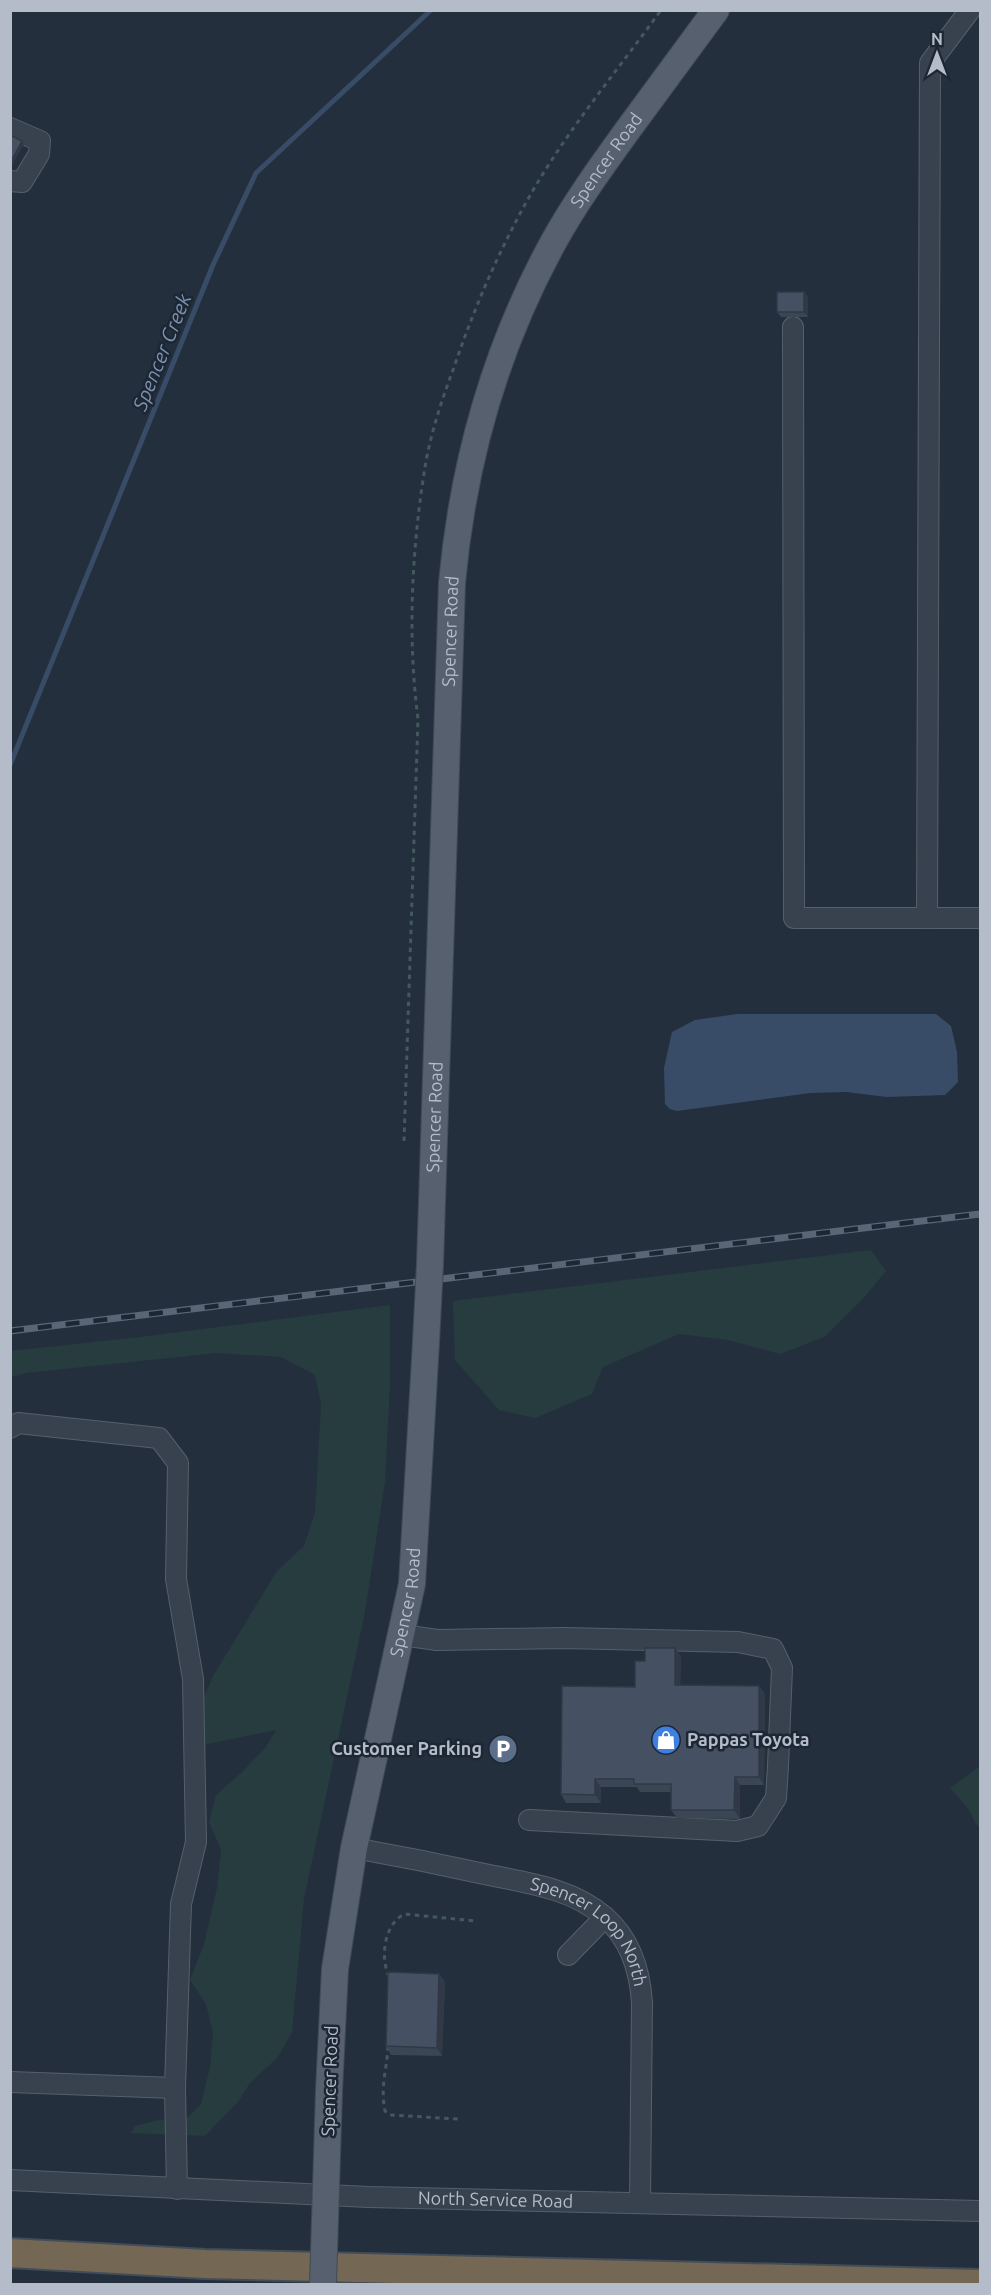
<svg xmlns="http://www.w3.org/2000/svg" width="991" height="2295" font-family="Ubuntu,sans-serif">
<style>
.green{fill:#263c3f}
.water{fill:#394c67}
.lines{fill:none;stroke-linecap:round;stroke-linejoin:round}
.stream{stroke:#394c67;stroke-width:5}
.minor-casing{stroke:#565f6c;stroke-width:22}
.major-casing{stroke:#414a57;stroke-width:28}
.highway-casing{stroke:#434c59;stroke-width:32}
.path{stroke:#44595c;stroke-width:3;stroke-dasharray:4.5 4.5;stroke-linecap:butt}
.minor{stroke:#38414e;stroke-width:20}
.major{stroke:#56606e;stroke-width:26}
.highway{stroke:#746855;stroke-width:28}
.rail-casing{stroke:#5a6575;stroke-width:7}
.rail{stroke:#1d2633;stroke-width:4.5;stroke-dasharray:14;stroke-linecap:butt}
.major-bridge-casing{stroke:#414a57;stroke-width:28;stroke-linecap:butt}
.major-bridge{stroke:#56606e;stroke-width:26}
.wall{fill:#3b4654}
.shaded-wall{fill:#303945}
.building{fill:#455162;stroke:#303945;stroke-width:1.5}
.labels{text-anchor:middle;stroke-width:5;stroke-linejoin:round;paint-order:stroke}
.street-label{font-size:18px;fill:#b4bcc9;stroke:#1d2633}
.poi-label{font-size:18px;font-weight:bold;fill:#b4bcc9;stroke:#1d2633;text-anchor:start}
.water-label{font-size:20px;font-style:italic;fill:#7c92b1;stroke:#1d2633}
</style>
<rect width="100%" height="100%" fill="#242f3e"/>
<g class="green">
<polygon points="871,1250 886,1271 862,1300 824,1337 780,1354 728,1340 679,1334 603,1367 592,1394 535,1418 499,1410 455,1360 453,1301"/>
<polygon points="390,1305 390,1385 385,1482 365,1612 304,1899 292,2032 278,2057 250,2083 238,2102 205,2136 131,2133 135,2126 158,2120 184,2121 201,2104 210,2067 213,2033 206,2004 190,1980 204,1944 217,1888 221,1850 209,1822 216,1795 242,1772 266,1747 276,1730 203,1745 199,1709 213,1676 277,1571 304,1546 315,1513 321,1404 315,1375 281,1357 217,1353 26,1373 11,1377 10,1351 140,1337"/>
<polygon points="980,1766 980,1828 976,1824 969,1810 950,1788"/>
</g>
<polygon class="water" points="737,1014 936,1014 951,1026 957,1052 958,1082 945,1095 887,1097 846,1092 810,1093 677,1111 670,1109 665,1104 664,1068 672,1032 695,1020"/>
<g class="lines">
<polyline class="stream" points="10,765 213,265 256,173 431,10"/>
<g class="minor-casing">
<g id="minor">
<polyline points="10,128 40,141 39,154 22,182 10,181"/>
<polyline points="793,327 794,918 980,918"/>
<polyline points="927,918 930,63 970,10"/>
<polyline points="10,1428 18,1423 159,1438 178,1463 176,1579 193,1679 196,1842 181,1904 175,2088 177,2189"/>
<polyline points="402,1635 437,1640 564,1638 738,1642 773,1649 782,1668 778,1766 776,1798 758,1826 737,1831 529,1820"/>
<path id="s1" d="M354 1848C399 1856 444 1865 489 1875 529 1883 573 1889 605 1917 630 1939 640 1970 642 2003L640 2203"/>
<polyline points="568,1955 605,1917"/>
<polyline points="10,2082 175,2088"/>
<path id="s2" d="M10 2180 369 2197 980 2211"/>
</g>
</g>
<g class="major-casing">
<g id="major">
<path id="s3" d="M430 1264 452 583C463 462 495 348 554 241 575 203 601 167 627 131 656 91 686 51 716 10"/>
<path id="s4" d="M329 2091 335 1969 354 1848 412 1584 426 1342"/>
</g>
</g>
<g class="highway-casing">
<polyline id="highway" points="10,2253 205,2264 980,2284"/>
</g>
<g class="path">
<path d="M404 1141 418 719C407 634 412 545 426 461 432 430 442 399 453 370 474 308 500 248 532 192 569 128 618 70 661 10"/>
<path d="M389 1977C380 1957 384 1925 404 1914L476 1921"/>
<path d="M388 2046C387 2070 380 2086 385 2111L390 2115 458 2119"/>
</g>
<use href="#minor" class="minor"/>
<use href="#major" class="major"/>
<use href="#highway" class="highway"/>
<g class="rail-casing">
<polyline id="rail" points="10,1331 980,1214"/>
</g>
<use href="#rail" class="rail"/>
<g class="major-bridge-casing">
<g id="major-bridge">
<polyline points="426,1342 430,1264"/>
<polyline points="323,2284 329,2091"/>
</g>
</g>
<use href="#major-bridge" class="major-bridge"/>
</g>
<g class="wall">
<polygon points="804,292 808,297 808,317 781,317 777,312"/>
<polygon points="681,1656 680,1685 759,1686 765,1694 764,1785 740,1785 740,1819 677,1818 671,1810 671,1792 640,1792 637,1787 601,1787 601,1803 566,1803 561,1794 635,1687 645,1661"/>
<polygon points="439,1974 445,1982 442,2056 391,2055 386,2046"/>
</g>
<g class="shaded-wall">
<polygon points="22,141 24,144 10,169 10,163"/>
<polygon points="804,292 808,297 808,317 804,312"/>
<polygon points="675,1648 681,1656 680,1694 675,1685"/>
<polygon points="759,1686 765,1694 764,1785 759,1777"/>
<polygon points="735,1777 740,1785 740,1819 734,1810"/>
<polygon points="595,1779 601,1787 601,1803 595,1795"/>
<polygon points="439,1974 445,1982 442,2056 437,2048"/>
</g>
<g class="building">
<polygon points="10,135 22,141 10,163"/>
<rect x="777" y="292" width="27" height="20"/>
<polygon points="645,1648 675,1648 675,1685 759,1686 759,1777 735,1777 734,1810 671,1810 671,1784 634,1784 634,1779 595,1779 595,1795 561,1794 562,1686 635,1687 635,1661 645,1661"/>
<polygon points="388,1972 439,1974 437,2048 386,2046"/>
</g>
<defs>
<g id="shop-disc" transform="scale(1.5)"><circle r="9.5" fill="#3f7fe0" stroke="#1d2633"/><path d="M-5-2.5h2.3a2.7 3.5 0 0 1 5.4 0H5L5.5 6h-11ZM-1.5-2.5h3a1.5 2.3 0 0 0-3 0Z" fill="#fff"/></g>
<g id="parking-disc" transform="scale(1.5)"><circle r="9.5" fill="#5c6f8a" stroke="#1d2633"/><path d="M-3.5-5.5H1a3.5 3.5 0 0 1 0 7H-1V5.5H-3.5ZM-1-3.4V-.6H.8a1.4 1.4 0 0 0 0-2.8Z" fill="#fff"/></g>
</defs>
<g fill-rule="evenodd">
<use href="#shop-disc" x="666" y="1740"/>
<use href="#parking-disc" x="503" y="1749"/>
</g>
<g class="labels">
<g class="street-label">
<text dy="6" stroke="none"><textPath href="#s3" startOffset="1137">Spencer Road</textPath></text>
<text dy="6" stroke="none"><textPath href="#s3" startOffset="633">Spencer Road</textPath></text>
<text dy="6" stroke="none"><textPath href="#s3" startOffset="147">Spencer Road</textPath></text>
<text dy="6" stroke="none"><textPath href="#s4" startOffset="496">Spencer Road</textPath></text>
<text dy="6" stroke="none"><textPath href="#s1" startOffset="261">Spencer Loop North</textPath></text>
<text transform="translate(330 2081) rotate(-88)" y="6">Spencer Road</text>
<text dy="6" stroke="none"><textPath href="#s2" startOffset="486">North Service Road</textPath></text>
</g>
<g class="poi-label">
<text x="687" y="1746">Pappas Toyota</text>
<text x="482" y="1755" text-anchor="end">Customer Parking</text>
</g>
<g class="water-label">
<text transform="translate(162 352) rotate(-68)" y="7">Spencer Creek</text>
</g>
</g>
<rect width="991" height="2295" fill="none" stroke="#b4bcc9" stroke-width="24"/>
<g transform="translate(937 54)" stroke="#1d2633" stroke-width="4.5" paint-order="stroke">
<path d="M0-4.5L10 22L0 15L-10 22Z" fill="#b4bcc9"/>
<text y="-9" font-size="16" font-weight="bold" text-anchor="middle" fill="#b4bcc9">N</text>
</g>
</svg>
